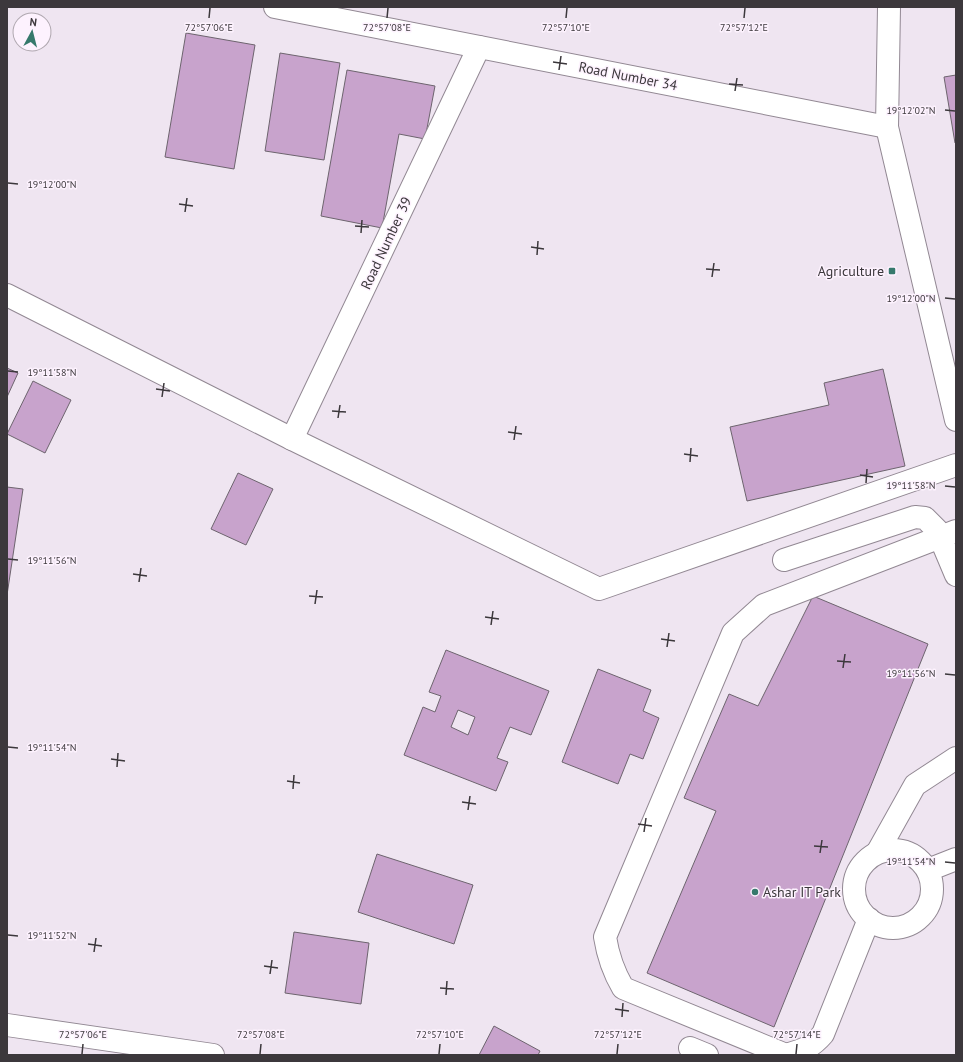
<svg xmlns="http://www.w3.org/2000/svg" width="963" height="1062" font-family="'PT Sans',sans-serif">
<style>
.building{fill:#c8a3cc;stroke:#6d646e;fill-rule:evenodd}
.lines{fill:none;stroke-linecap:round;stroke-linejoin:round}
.minor-casing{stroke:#928893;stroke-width:24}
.minor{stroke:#fff;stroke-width:22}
.ticks{fill:none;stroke:#3c383c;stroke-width:1.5}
.poi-dot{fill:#36796c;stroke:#fdf2fe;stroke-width:1.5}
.labels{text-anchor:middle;stroke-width:3;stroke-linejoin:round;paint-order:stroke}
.street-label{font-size:14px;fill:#3c383c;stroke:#fdf2fe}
.poi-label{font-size:14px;fill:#3c383c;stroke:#fdf2fe;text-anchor:end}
.ticks-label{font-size:10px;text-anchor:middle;fill:#3c383c;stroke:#fdf2fe;stroke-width:3;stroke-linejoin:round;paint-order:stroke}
</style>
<rect width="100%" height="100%" fill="#efe5f1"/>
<g class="building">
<polygon points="186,33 255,45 234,169 165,157"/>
<polygon points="280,53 340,63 324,160 265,151"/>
<polygon points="347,70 435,86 425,139 399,134 382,228 321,216"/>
<polygon points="956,75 956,143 955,143 944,77"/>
<polygon points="7,368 18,373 7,397"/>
<polygon points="883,369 905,466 747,501 730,427 829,405 824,383"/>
<polygon points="33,381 71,400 45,453 7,434"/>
<polygon points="238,473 273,489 246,545 211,529"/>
<polygon points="7,487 23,489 7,595"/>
<polygon points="813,596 928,644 774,1027 647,973 716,811 684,798 729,694 758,706"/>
<path d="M446 650 549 691 531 735 510 727 497 758 508 762 496 791 404 755 423 707 435 712 441 696 429 692ZM458 710 475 717 468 735 451 727Z"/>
<polygon points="598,669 651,690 643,711 659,718 643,759 630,754 618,784 562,762"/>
<polygon points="377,854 473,885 454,944 358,912"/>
<polygon points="294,932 369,943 361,1004 285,993"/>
<polygon points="494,1026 540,1051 538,1055 479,1055"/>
</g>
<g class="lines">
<g class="minor-casing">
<g id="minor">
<polyline points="275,7 887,127"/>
<polyline points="889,7 887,127 956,420"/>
<polyline points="7,295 292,439 599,589 956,465"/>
<polyline points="292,439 479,47"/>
<polyline points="784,560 915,517 925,518 937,530 956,575"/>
<circle cx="893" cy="889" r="39"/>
<polyline points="877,853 915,785 956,758"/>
<polyline points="928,870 956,859"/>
<path d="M869 919 823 1034C811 1048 803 1050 786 1055L623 988C613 971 608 956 605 937L733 633 764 605 956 531"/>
<polyline points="7,1025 213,1055"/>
<polyline points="690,1048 707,1055"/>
</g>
</g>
<use href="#minor" class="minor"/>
</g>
<path class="ticks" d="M209 18 210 8M387 18 388 8M566 18 567 8M744 18 745 8M553 62 567 64M559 70 561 56M729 84 743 85M735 91 737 78M945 110 955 111M8 183 18 184M179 204 193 206M185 212 187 198M355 226 369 227M361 233 362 220M531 247 544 249M537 255 538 241M706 269 720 270M712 277 714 263M945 298 955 299M8 371 18 372M156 389 170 391M162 397 164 383M332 411 346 412M338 418 340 405M508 432 522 434M514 440 516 426M684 454 698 456M690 462 691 448M860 475 873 477M866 483 867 469M945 486 955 487M8 559 18 560M133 574 147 576M139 582 141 568M309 596 323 597M315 604 317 590M485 617 499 619M491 625 493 611M661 639 675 641M667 647 669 633M837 661 851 662M843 668 845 654M945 674 955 675M8 747 18 748M111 759 125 761M117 767 118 753M287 781 300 783M293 789 294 775M462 802 476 804M468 810 470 796M638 824 652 826M644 832 646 818M814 846 828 847M820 853 822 840M945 862 955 863M8 935 18 936M88 944 102 946M94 952 96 938M264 966 278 968M270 974 272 960M440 988 454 989M446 995 447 981M615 1009 629 1011M622 1017 623 1003M82 1054 83 1044M260 1054 261 1044M439 1054 440 1044M617 1054 618 1044M796 1054 797 1044"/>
<g class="poi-dot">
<rect x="888" y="267" width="8" height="8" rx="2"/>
<circle cx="755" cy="892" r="4"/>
</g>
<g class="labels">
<g class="street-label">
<text transform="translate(628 76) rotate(11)" y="5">Road Number 34</text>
<text transform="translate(386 243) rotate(-65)" y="5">Road Number 39</text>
</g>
<g class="poi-label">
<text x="884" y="276">Agriculture</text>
<text x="763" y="897" text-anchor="start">Ashar IT Park</text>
</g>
</g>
<g class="ticks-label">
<text x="209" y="31">72°57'06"E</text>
<text x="387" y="31">72°57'08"E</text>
<text x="566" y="31">72°57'10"E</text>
<text x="744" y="31">72°57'12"E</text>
<text x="911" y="114">19°12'02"N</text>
<text x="52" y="188">19°12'00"N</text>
<text x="911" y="302">19°12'00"N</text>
<text x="52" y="376">19°11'58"N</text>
<text x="911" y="489">19°11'58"N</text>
<text x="52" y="564">19°11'56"N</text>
<text x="911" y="677">19°11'56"N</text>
<text x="52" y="751">19°11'54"N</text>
<text x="911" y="865">19°11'54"N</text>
<text x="52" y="939">19°11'52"N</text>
<text x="83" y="1038">72°57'06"E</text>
<text x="261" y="1038">72°57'08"E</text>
<text x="440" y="1038">72°57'10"E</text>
<text x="618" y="1038">72°57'12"E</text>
<text x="797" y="1038">72°57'14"E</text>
</g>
<rect width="963" height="1062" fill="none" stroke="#3c383c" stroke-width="16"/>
<g transform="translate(32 32) rotate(7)"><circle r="19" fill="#fdf2fe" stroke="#b0a8b0"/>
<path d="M0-3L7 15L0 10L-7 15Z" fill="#36796c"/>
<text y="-6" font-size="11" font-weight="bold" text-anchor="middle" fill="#3c383c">N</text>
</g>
</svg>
